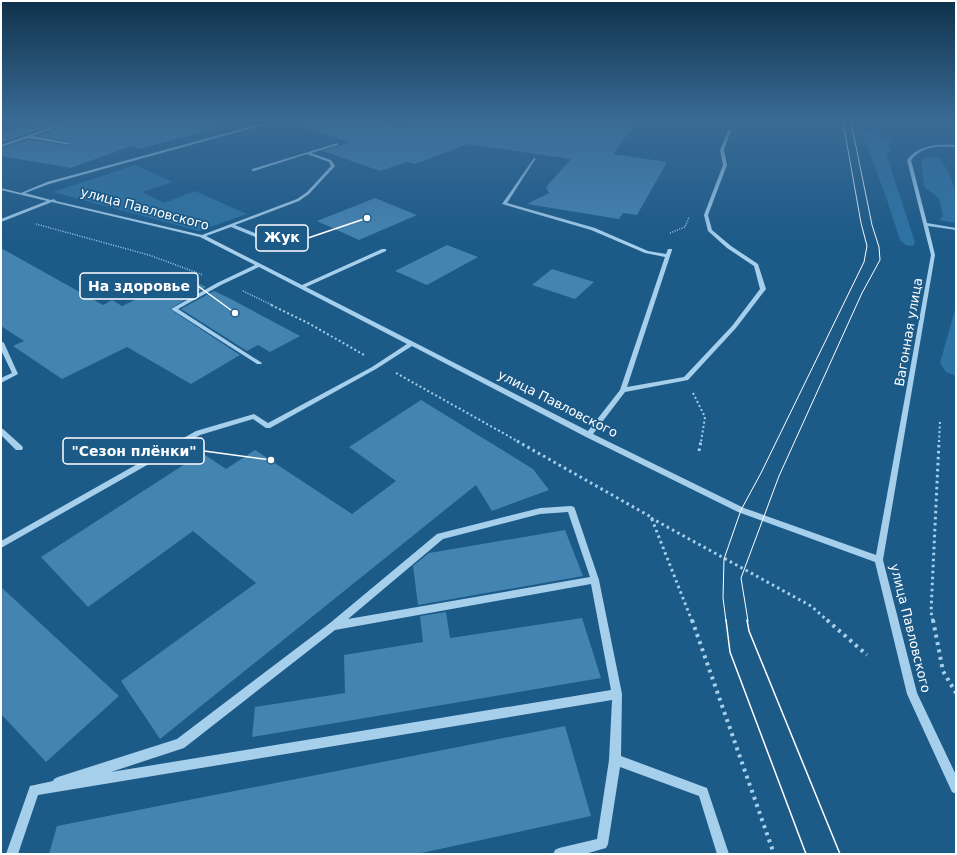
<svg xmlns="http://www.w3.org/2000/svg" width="957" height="855" font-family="'DejaVu Sans',sans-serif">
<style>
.green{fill:#2d73a4}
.building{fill:#4484b1}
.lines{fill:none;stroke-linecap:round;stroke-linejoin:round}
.path-far3{stroke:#a6cfec;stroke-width:1.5;stroke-dasharray:1 1.5;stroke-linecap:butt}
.path-far2{stroke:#a6cfec;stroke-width:2;stroke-dasharray:2 2.5;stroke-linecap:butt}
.path-far1{stroke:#a6cfec;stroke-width:3;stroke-dasharray:2.5 3.5;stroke-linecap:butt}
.path{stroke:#a6cfec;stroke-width:4;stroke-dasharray:3 4.5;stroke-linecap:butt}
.minor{fill:#a6cfec;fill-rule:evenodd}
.tram-far1{stroke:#fff;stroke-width:1}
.tram{stroke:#fff;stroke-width:1.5}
.labels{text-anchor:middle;stroke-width:3.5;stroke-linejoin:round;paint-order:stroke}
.street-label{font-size:13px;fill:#fff;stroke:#1c5a88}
.leader{fill:none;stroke:#fff;stroke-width:1.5}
.callout-dot{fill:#fff;stroke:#1c5a88;stroke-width:1.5}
.callout{fill:#1c5a88;stroke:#fff;stroke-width:1.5}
.callout-label{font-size:14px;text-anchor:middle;font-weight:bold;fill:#fff}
</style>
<rect width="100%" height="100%" fill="#1c5a88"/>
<g class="green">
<polygon points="861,130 889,139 893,143 887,144 887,146 892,151 886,154 915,242 913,246 906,245 900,240 886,197"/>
<path d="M932 157H939C957 184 956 192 956 223L939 220 943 216 939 198 924 187 921 160Z"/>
<polygon points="135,165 173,182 142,192 164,203 195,191 247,214 199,231 53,192"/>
<polygon points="956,306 956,376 946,372 940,363"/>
</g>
<g class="building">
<polygon points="38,122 61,122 1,143 1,134"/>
<polygon points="72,122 213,122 214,129 139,149 131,146 71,168 1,156 1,148 28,140 72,146 70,142 38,136"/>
<polygon points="302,122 379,122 403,128 412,122 637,122 613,154 667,162 637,215 623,213 619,219 527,204 549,193 546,187 571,159 468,144 415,164 407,162 380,171 323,151 349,142 301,126"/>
<polygon points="375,198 417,215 359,240 317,221"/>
<polygon points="447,245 478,257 427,285 395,271"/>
<polygon points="1,248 103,305 112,300 122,306 184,277 206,287 170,309 240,355 191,384 127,347 62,379 13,346 24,341 1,326"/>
<polygon points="552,269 594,282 575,299 532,285"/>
<polygon points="214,291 229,298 300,336 270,352 258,345 247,351 181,309"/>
<polygon points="421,400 533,469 549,490 492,511 476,485 160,739 121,681 256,583 193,531 88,607 41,557 202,453 226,469 255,450 352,514 396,481 349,447"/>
<polygon points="565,530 583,576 418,605 413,566 429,553"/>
<polygon points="1,587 119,696 46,762 1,714"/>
<polygon points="446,612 450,638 582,618 601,678 252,737 255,707 345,693 344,655 423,642 420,616"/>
<polygon points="565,726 591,816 417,854 49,854 57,826"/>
</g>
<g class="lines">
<g class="path-far3">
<polyline points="36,224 149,255 203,275"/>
<polyline points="670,233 685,227 689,217"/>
<polyline points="243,291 274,306"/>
</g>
<g class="path-far2">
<polyline points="271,305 310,324 364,355"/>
<polyline points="396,373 519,442"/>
<polyline points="693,393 705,417 701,442"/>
<polyline points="939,442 940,421"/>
</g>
<g class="path-far1">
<polyline points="517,441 651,517 692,621"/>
<polyline points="699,451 701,441"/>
<polyline points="651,518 811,606 828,621"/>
<polyline points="933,621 931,612 939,441"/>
</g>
<g class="path">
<polyline points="692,620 774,854"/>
<polyline points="827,620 867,655"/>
<polyline points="933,620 943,671 956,693"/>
</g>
<g class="minor">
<polygon points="66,122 71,122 32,136 70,143 71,145 28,138 1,147 1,145"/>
<path d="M260 124 263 125 49 184 25 193 51 200 54 199 56 201 202 235 297 199 307 192 331 166 329 162 307 154 254 171H252V169L338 143V145L311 153 331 160 335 166 309 194 299 201 235 225 294 249V251H290L231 227 206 236 302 285 382 249H386V251L306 287 588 431 620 390 665 257 645 253 591 230 502 204 534 158H536L507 203 595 228 648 251 666 254 668 249H672V250L627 387 684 377 732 326 760 289 754 266 727 248 708 231 704 215 723 165 720 150 728 131 731 130 724 150 727 165 708 215 712 230 731 246 758 264 766 289 736 328 688 380 625 392 593 434 744 508 876 555 931 255 907 160C919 144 938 144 956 145V147C939 146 922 146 911 160L927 223 956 228V230L928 226 935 255 883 560 917 693 956 775V794L952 792 907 694 875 562 738 512 586 437 412 346 376 369 270 428H266L253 419 200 435 1 548V541L196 431 254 414 268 423 372 367 407 344 259 267 221 285 178 309 262 363 261 364H257L171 309 217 283 255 265 200 237 52 202 1 222V219L47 201 1 190V188L21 193 47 182Z"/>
<polygon points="1,341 4,343 18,374 1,383 1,378 12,373 1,350"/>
<polygon points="1,429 3,429 22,446 23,448 22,450 16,450 1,435"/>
<path d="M571 506 574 507 575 509 599 580 622 694 621 756 707 788 729 854H717L699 796 620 767 608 844 606 848 585 854H553L555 850 559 848 597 839 609 760 612 700 38 795 18 854H6L30 786 53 781 54 779 58 777 177 739 330 623 437 534 540 508ZM568 512 590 577 348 619 443 539 540 514ZM591 584 611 690 111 772 184 748 335 630Z"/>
</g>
<g class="tram-far1">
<polyline points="726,621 723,598 724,559 741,510 761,473 864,262 867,246 861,223 843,122"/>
<polyline points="748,621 741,578 779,476 862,293 880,260 879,247 872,225 851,122"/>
</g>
<g class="tram">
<polyline points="726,620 730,652 806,854"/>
<polyline points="747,620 749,631 840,854"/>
</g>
</g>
<linearGradient id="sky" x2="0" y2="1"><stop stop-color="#0f324b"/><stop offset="0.5" stop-color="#3a6b96"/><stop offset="1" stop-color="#3a6b96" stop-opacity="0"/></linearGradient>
<rect width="957" height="242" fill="url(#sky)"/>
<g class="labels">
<g class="street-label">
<text transform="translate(145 208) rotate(15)" y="5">улица Павловского</text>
<text transform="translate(908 332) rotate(-80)" y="5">Вагонная улица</text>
<text transform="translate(558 403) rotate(27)" y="5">улица Павловского</text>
<text transform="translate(911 628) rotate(76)" y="5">улица Павловского</text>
</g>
</g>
<path class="leader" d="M367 218L308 238M235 313L198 286M271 460L204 451"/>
<g class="callout-dot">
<circle cx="367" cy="218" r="4"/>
<circle cx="235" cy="313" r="4"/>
<circle cx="271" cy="460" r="4"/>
</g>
<g class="callout">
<rect x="256" y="225" width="52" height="26" rx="4"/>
<rect x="80" y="273" width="118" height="26" rx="4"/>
<rect x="63" y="438" width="141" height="26" rx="4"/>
</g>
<g class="callout-label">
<text x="282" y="242">Жук</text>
<text x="139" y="291">На здоровье</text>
<text x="134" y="456">"Сезон плёнки"</text>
</g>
<rect width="957" height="855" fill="none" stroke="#ffffff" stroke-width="4"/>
</svg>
